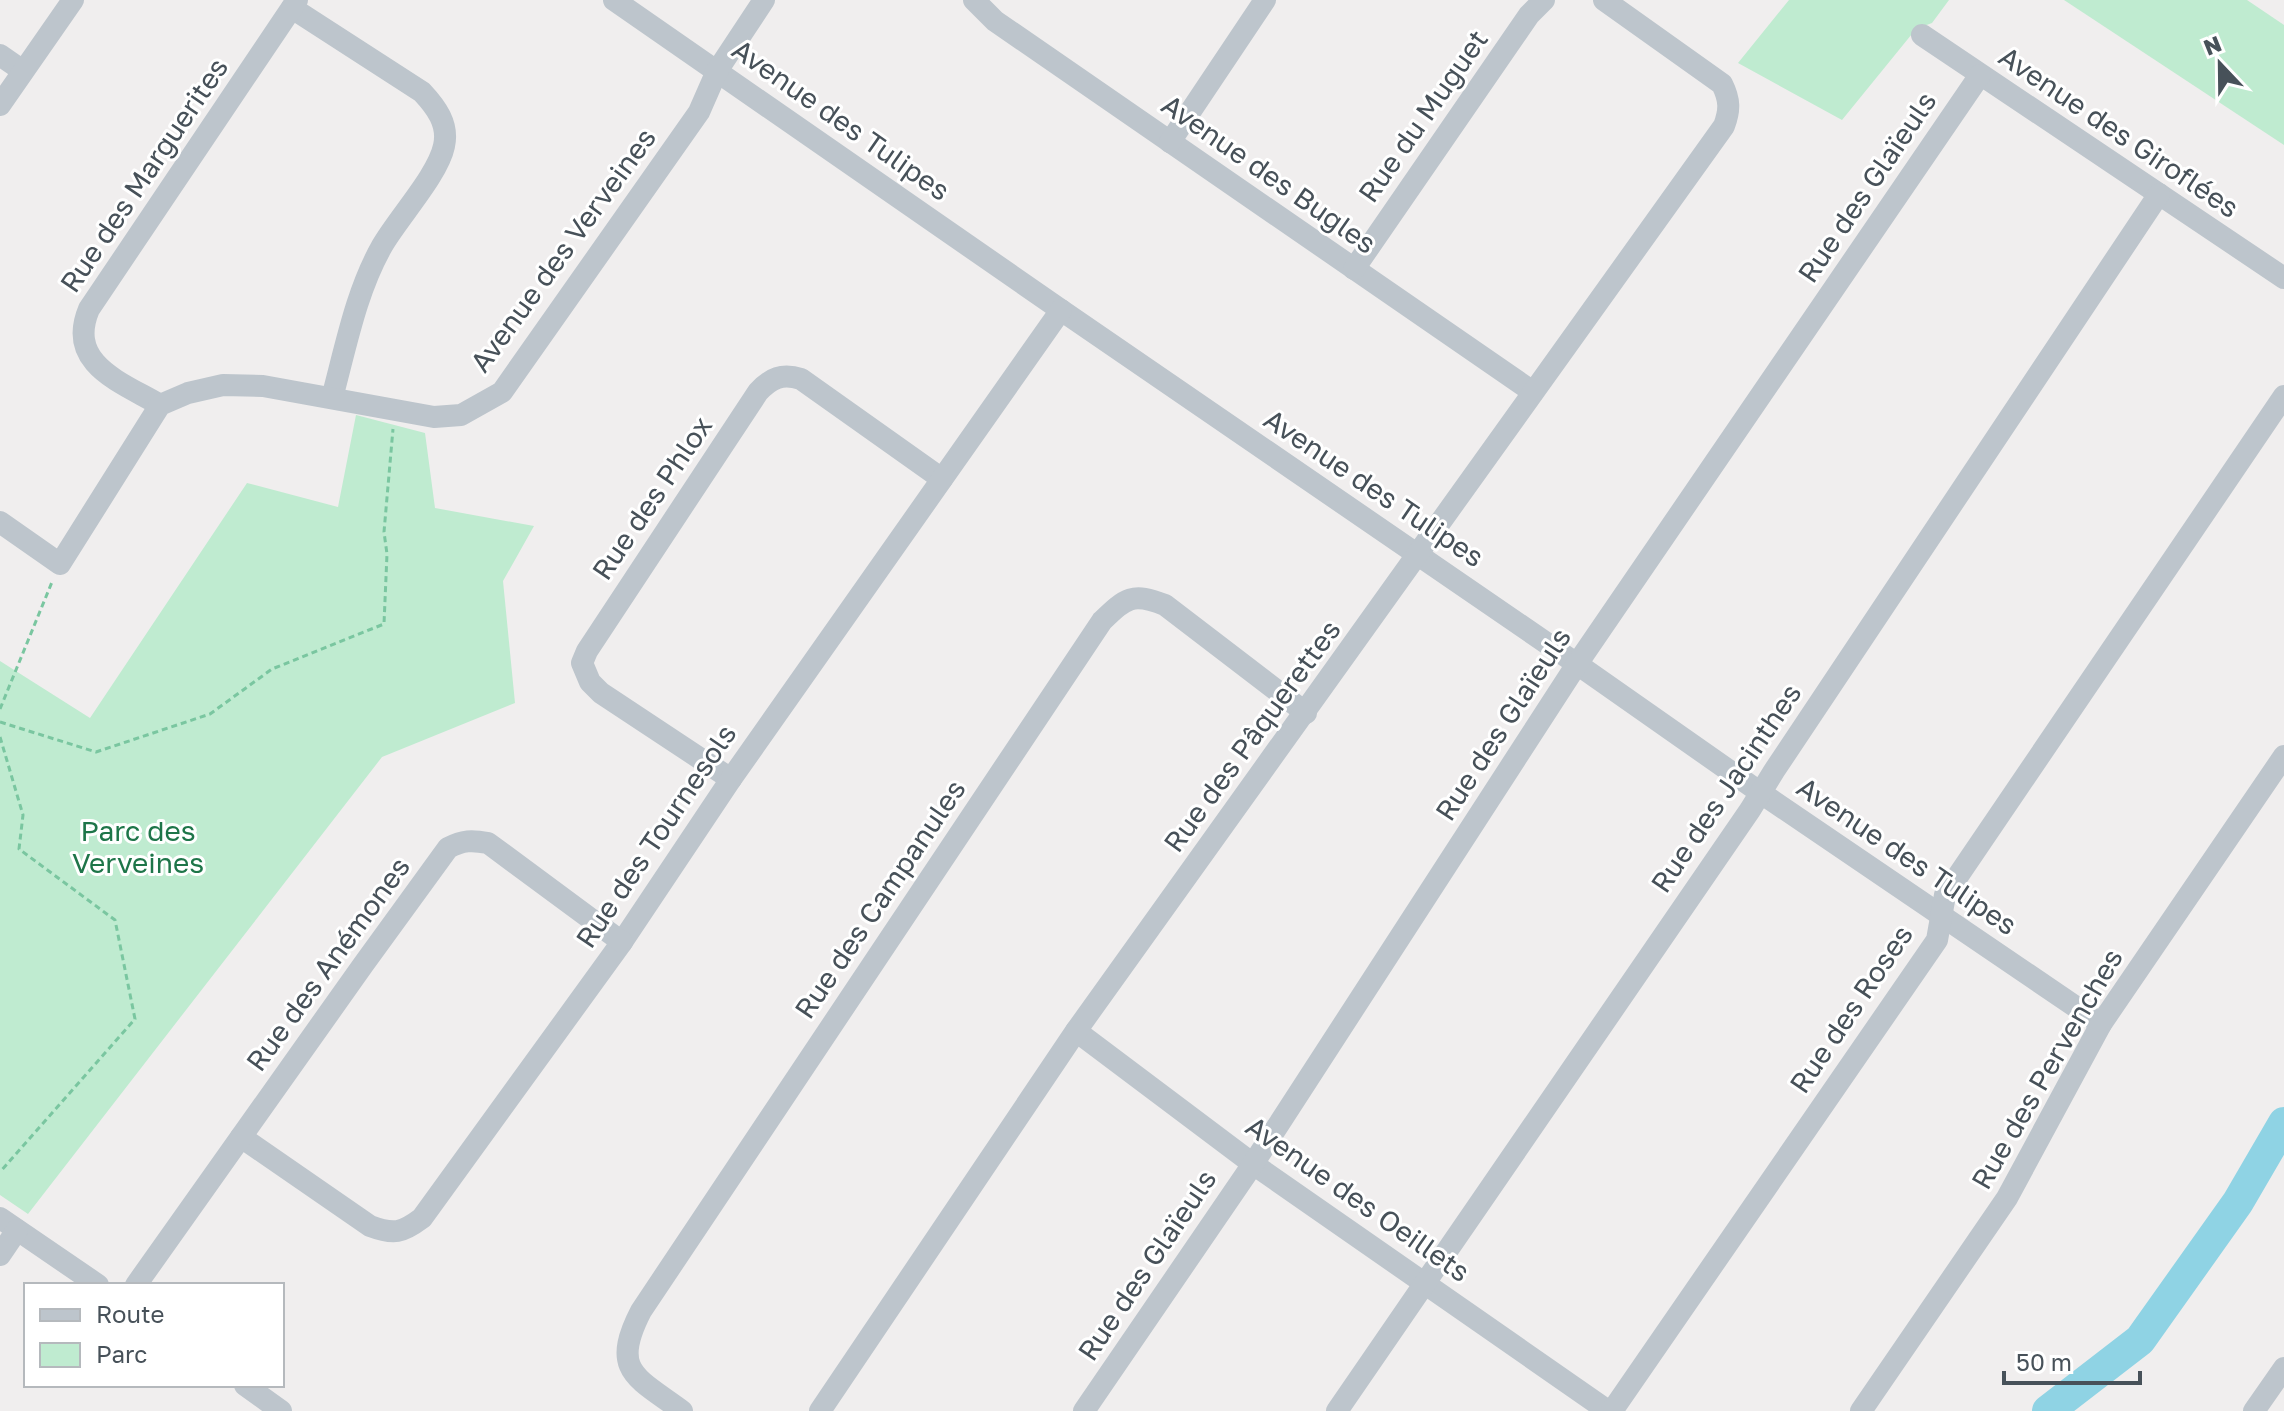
<svg xmlns="http://www.w3.org/2000/svg" width="2284" height="1411" font-family="'Golos Text',sans-serif">
<style>
.green{fill:#bfebd0}
.lines{fill:none;stroke-linecap:round;stroke-linejoin:round}
.river{stroke:#8fd3e4;stroke-width:32}
.path{stroke:#7ac6a0;stroke-width:3;stroke-dasharray:6 4;stroke-linecap:butt}
.minor{stroke:#bdc5cc;stroke-width:22}
.labels{text-anchor:middle;stroke-width:6;stroke-linejoin:round;paint-order:stroke}
.street-label{font-size:28px;fill:#475159;stroke:#fff}
.park-label{font-size:28px;fill:#1e7549;stroke:#fff}
</style>
<rect width="100%" height="100%" fill="#f0eeee"/>
<g class="green">
<polygon points="1789,0 1949,0 1932,23 1916,29 1842,120 1738,63"/>
<polygon points="2064,0 2247,0 2284,25 2284,145"/>
<polygon points="356,415 425,433 435,508 534,526 503,581 515,703 382,757 28,1214 0,1195 0,661 90,718 247,483 338,507"/>
</g>
<g class="lines">
<polyline class="river" points="2048,1411 2140,1340 2238,1202 2284,1123"/>
<g class="path">
<polyline points="0,709 52,582"/>
<polyline points="0,722 96,752 210,714 272,669 384,624 387,554 384,532 393,429"/>
<polyline points="0,737 23,815 19,849 115,920 135,1019 0,1172"/>
</g>
<g class="minor">
<polyline points="614,0 1061,310 1577,664 1761,793 2101,1024"/>
<polyline points="974,0 995,21 1533,392"/>
<path d="M292 8 422 92C436 107 449 124 444 146 438 175 398 218 382 246 356 292 346 346 332 398"/>
<polyline points="1922,35 2284,278"/>
<polyline points="0,55 23,71"/>
<polyline points="0,105 73,0"/>
<polyline points="1170,142 1265,0"/>
<polyline points="1354,269 1529,15 1544,0"/>
<path d="M160 405C121 382 66 364 89 309L297 0"/>
<polyline points="0,522 60,564 160,405 188,393 223,385 263,386 434,417 461,415 502,392 699,112 717,71 764,0"/>
<path d="M731 779 601 693 590 682 582 663 587 651 758 392C771 378 782 373 801 379L942 479"/>
<polyline points="1076,1031 1253,1164 1608,1411"/>
<path d="M241 1137 370 1226C394 1235 402 1233 422 1218L622 942 731 779 1061 310"/>
<polyline points="0,1218 98,1285"/>
<polyline points="0,1255 17,1230"/>
<path d="M136 1285 363 965 448 848C463 840 472 840 488 843L622 942"/>
<polyline points="245,1385 281,1411"/>
<path d="M682 1411C636 1377 610 1371 641 1311L1102 621C1126 598 1132 592 1165 605L1306 713"/>
<path d="M820 1411 1076 1031 1724 126C1730 110 1730 100 1722 84L1604 0"/>
<polyline points="1084,1411 1253,1164 1577,664 1980,75"/>
<polyline points="1337,1411 1750,810 1774,771 2159,194"/>
<polyline points="1612,1411 1937,940 1945,895 2284,396"/>
<polyline points="1861,1411 2007,1198 2101,1024 2284,756"/>
<polyline points="2254,1411 2284,1368"/>
</g>
</g>
<g class="labels">
<g class="street-label">
<text transform="translate(1423 116) rotate(-55)" y="10">Rue du Muguet</text>
<text transform="translate(841 120) rotate(35)" y="10">Avenue des Tulipes</text>
<text transform="translate(2119 132) rotate(34)" y="10">Avenue des Giroflées</text>
<text transform="translate(1269 174) rotate(35)" y="10">Avenue des Bugles</text>
<text transform="translate(144 175) rotate(-56)" y="10">Rue des Marguerites</text>
<text transform="translate(1867 187) rotate(-56)" y="10">Rue des Glaïeuls</text>
<text transform="translate(563 250) rotate(-54)" y="10">Avenue des Verveines</text>
<text transform="translate(1374 488) rotate(34)" y="10">Avenue des Tulipes</text>
<text transform="translate(652 498) rotate(-56)" y="10">Rue des Phlox</text>
<text transform="translate(1503 724) rotate(-57)" y="10">Rue des Glaïeuls</text>
<text transform="translate(1252 736) rotate(-54)" y="10">Rue des Pâquerettes</text>
<text transform="translate(1726 788) rotate(-56)" y="10">Rue des Jacinthes</text>
<text transform="translate(656 836) rotate(-56)" y="10">Rue des Tournesols</text>
<text transform="translate(1907 856) rotate(34)" y="10">Avenue des Tulipes</text>
<text transform="translate(880 899) rotate(-56)" y="10">Rue des Campanules</text>
<text transform="translate(328 964) rotate(-54)" y="10">Rue des Anémones</text>
<text transform="translate(1851 1009) rotate(-56)" y="10">Rue des Roses</text>
<text transform="translate(2047 1069) rotate(-60)" y="10">Rue des Pervenches</text>
<text transform="translate(1358 1199) rotate(35)" y="10">Avenue des Oeillets</text>
<text transform="translate(1147 1265) rotate(-56)" y="10">Rue des Glaïeuls</text>
</g>
<g class="park-label">
<text x="138" y="841">Parc des<tspan x="138" dy="32">Verveines</tspan></text>
</g>
</g>
<rect x="24" y="1283" width="260" height="104" fill="#ffffff" stroke="#b5b9bd" stroke-width="2"/>
<rect x="40" y="1309" width="40" height="12" fill="#bdc5cc" stroke="#b5b9bd" stroke-width="2"/>
<text x="96" y="1323" font-size="24" fill="#475159">Route</text>
<rect x="40" y="1343" width="40" height="24" fill="#bfebd0" stroke="#b5b9bd" stroke-width="2"/>
<text x="96" y="1363" font-size="24" fill="#475159">Parc</text>
<g transform="translate(2220 64) rotate(338)" stroke="#ffffff" stroke-width="6" paint-order="stroke">
<path d="M0-6L14 30L0 20L-14 30Z" fill="#475159"/>
<text y="-12" font-size="22" font-weight="bold" text-anchor="middle" fill="#475159">N</text>
</g>
<path d="M2004 1371v12h136v-12" fill="none" stroke="#475159" stroke-width="4"/>
<text x="2016" y="1371" font-size="24" fill="#475159" stroke="#ffffff" stroke-width="6" paint-order="stroke">50 m</text>
</svg>
